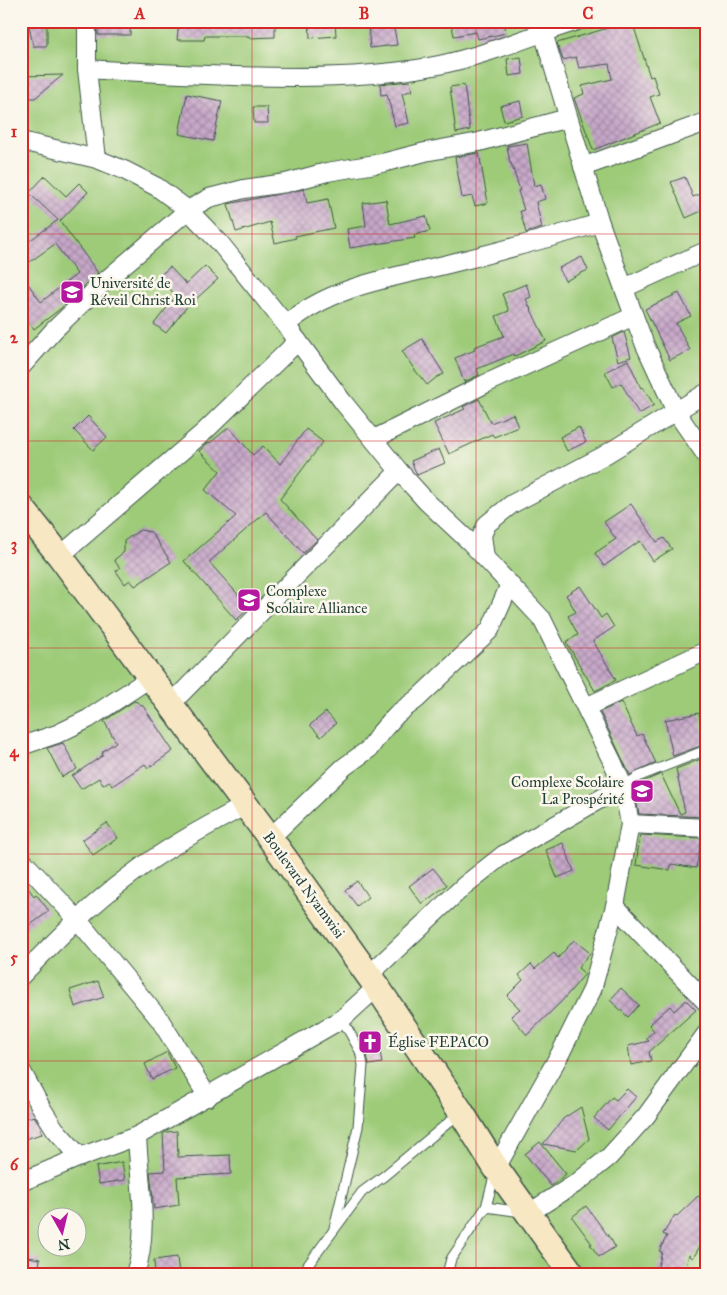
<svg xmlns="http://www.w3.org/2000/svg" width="727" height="1295" font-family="'IM FELL Great Primer',serif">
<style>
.green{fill:#9dcb78;stroke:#5e8456;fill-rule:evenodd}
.building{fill:url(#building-cross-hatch)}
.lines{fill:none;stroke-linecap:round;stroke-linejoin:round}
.service-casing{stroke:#3e5548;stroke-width:11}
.minor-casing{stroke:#3e5548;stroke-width:20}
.secondary-casing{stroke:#3e5548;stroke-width:28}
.service{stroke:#fff;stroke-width:9}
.minor{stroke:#fff;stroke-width:18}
.secondary{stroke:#f7e8c3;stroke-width:25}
.grid{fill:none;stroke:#d62828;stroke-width:1;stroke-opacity:0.55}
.labels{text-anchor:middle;stroke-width:5;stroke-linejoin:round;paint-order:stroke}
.poi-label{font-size:15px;fill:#1f3d34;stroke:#fbf7ec;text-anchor:start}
.street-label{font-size:15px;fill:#1f3d34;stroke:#fbf7ec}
.neatline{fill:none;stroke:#d62828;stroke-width:2}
.grid-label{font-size:16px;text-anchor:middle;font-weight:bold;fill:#d62828}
</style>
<defs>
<pattern id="building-cross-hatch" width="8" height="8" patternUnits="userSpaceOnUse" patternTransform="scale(1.25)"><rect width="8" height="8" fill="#c7a7c9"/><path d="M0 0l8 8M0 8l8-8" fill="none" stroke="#a189a4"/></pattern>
</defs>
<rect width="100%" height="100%" fill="#fbf7ec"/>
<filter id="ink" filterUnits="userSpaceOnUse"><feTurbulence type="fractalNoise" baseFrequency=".02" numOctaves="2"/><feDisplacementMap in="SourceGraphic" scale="10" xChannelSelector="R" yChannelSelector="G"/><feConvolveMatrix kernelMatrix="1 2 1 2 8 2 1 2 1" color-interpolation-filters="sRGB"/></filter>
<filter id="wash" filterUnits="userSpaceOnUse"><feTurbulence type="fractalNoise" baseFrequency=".0096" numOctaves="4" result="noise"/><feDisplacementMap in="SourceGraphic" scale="20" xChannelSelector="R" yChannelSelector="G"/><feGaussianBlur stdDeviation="1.12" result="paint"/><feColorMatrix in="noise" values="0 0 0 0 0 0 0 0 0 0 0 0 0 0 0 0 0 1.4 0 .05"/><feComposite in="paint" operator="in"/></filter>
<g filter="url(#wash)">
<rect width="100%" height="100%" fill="#ecddba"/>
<path class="green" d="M21 21H706V1274H21ZM48 1218H78V1248H48Z"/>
<g id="blocks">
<g class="building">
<polygon points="28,21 47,21 47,46 33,46"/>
<polygon points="98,21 131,21 130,35 98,35"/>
<polygon points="275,21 275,37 249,38 249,36 205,36 204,40 177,40 179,22"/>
<polygon points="335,21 336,36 310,38 309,22"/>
<polygon points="451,21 504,21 506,33 478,39 476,32 454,36"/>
<polygon points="607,21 632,21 650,77 653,76 659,94 650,97 660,123 593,150 574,98 584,94 582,86 612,79 609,64 579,68 576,57 563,60 557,43 608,28"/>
<polygon points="393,22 397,45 370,48 368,24"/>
<polygon points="521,57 523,74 509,76 507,59"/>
<polygon points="63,75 35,98 21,98 21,76"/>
<polygon points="410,81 412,91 402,93 409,123 395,126 387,94 381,95 380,84"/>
<polygon points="464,85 470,130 456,133 450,87"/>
<polygon points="187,94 222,101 213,141 179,134"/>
<polygon points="520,101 523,116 504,121 500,106"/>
<polygon points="253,107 267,107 268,123 254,123"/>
<polygon points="527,143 534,186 541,184 545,199 536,202 542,228 526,233 520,211 524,210 518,191 520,190 511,163 510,163 507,146"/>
<polygon points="479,153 488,203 475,206 472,196 462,198 455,157"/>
<polygon points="45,176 66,196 79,183 88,192 60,221 98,273 60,309 34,329 21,312 21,274 41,302 77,274 55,244 21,268 21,247 58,220 29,193"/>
<polygon points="685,177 693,197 706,192 706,209 686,218 671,182"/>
<polygon points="304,189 307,203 328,199 334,228 295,236 296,238 275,243 270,222 236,232 228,204"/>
<polygon points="386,200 390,224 426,216 430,231 414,235 415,238 350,248 347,229 366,226 363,203"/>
<polygon points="582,257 588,270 565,281 559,268"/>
<polygon points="205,266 218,279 195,300 193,299 166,333 154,324 176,296 159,276 170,267 186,284"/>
<polygon points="526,284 531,297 526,299 546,341 515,356 514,354 477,369 479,375 464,382 455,358 475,350 474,347 504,336 496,316 509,311 502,294"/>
<polygon points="679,293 691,316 676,323 690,350 670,360 645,309"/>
<polygon points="624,332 631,357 618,361 612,338"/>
<polygon points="422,339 444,374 437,377 427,385 414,369 402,351"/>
<polygon points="628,360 641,388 643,387 654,405 639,414 621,383 613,387 605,372"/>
<polygon points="479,399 491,423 513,414 518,427 494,437 492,434 449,454 434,423 465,409 463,407"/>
<polygon points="88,416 107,437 93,450 74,430"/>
<polygon points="229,427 253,455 263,446 280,464 306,429 323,442 280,499 317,540 303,553 266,512 209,562 250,608 236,620 184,561 236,516 205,490 220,471 199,451 209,442 210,443"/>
<polygon points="579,427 586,442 567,451 560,437"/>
<polygon points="439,449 445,463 417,475 411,461"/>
<polygon points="631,504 657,542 664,538 672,549 653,561 640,541 604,566 595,553 616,539 604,522"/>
<polygon points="140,530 151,532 171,562 135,586 130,580 125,584 116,571 120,568 114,560 124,552 124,541"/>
<polygon points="580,586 601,618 606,614 614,627 593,641 616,680 595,691 566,642 578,635 568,616 576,612 566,595"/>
<polygon points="134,701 137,702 143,706 173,751 148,768 145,764 112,786 109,781 103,785 99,778 81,789 72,776 102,756 103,751 116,742 104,721"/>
<polygon points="621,702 637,736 642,734 656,763 630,775 600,712"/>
<polygon points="326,712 336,723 321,737 310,725"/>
<polygon points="699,713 706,744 673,756 665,720"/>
<polygon points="63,743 77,769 62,777 47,748"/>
<polygon points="706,757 706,817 639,814 637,804 638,784 661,774 680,814 685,812 676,769"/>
<polygon points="107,823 118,838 93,855 82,840"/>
<polygon points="640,835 702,838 696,868 671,864 670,870 636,865"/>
<polygon points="563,843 574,871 557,878 546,850"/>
<polygon points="433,868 447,885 422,904 409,886"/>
<polygon points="21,879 34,896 36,894 49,911 21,932"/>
<polygon points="357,881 368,897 357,906 345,890"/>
<polygon points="574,940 590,953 578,968 585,974 561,1002 527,1035 511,1016 520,1009 507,996 523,980 519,975 531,964 535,969 554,953 558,958"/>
<polygon points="98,981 104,997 75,1007 70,990"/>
<polygon points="621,988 639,1005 628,1017 610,1000"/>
<polygon points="686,1000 696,1010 649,1052 651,1061 631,1065 628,1046 649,1041 646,1038 654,1031 649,1025 670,1006 674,1011"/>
<polygon points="377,1033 382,1063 369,1065 366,1049 360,1036"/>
<polygon points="167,1052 175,1068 152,1079 145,1064"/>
<polygon points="627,1089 636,1097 608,1130 594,1118 612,1097 616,1100"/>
<polygon points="581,1107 589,1139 577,1150 543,1144 564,1118"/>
<polygon points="34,1116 40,1125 42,1134 21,1140 21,1120"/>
<polygon points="177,1131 178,1157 230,1155 231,1174 177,1177 179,1205 154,1209 150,1172 165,1171 163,1134 166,1132"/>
<polygon points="540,1142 566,1174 551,1186 525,1154"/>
<polygon points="122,1162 125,1180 99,1184 96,1167"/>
<polygon points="698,1196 706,1203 706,1236 693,1258 689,1255 684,1274 656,1274 662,1252 659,1251 667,1236 663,1234 675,1215 677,1216"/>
<polygon points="586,1206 612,1241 615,1247 599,1257 590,1244 592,1244 572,1217"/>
<polygon points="21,1256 40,1259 38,1274 21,1274"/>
<polygon points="177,1257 179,1274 155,1274 154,1260"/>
</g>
</g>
</g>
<g filter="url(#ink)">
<use href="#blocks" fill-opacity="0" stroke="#3e5548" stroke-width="1"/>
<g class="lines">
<g class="service-casing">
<g id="service">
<polyline points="623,786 640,776 706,750"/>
<polyline points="486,1207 495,1173"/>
<polyline points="334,1228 358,1127 363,1065 360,1051 342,1019"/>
<polyline points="303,1274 308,1265 362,1192 384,1176 460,1113"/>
<polyline points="447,1274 451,1259 486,1207 522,1212"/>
</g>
</g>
<g class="minor-casing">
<g id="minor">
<polyline points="87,21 87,69 97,159"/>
<polyline points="540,22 600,223 634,316 645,345 676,412 706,455"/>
<path d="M87 69C156 73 224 77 292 77 342 77 390 75 439 65 486 55 531 36 577 21"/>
<polyline points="21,141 97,159 124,170 157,187 188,210 219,242 286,325 343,402 399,471 427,502 471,543 542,619 613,763 623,786 630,824 615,906 592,990 560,1054 496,1168"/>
<polyline points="583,167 706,122"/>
<polyline points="624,288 706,251"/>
<path d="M286 325C332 284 399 277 456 262 505 250 552 237 600 223"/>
<polyline points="21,367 54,330 105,281 188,210 209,198 244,189 286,183 327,172 382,163 425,152 479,142 568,118"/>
<polyline points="374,439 485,384 634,316"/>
<polyline points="60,556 205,431 298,341"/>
<polyline points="485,558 482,535 487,524 512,504 603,456 706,393"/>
<polyline points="170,705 399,471"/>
<polyline points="586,707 706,651"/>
<polyline points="21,746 57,734 88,719 150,678"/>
<polyline points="630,824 706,828"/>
<polyline points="270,838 344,767 369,749 381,732 397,714 417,699 490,630 510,584"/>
<polyline points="21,859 77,919 160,1020 208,1097"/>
<polyline points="615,906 706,1002"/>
<polyline points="369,975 465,885 503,855 623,786"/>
<path d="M21 976C55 941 89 906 128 877 164 849 205 827 246 805"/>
<polyline points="21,1070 41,1107 55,1129 80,1157"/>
<polyline points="21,1182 80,1157 137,1136 342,1019 377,987"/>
<polyline points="529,1213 578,1182 609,1157 646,1116 706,1034"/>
<path d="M135 1274C150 1231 139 1181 137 1136"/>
</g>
</g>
<g class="secondary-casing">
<polyline id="secondary" points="21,507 60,556 270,838 377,987 461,1112 496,1168 572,1274"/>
</g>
<use href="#service" class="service"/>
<use href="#minor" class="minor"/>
<use href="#secondary" class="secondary"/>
</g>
</g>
<path class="grid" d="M252 21V1274M476 21V1274M21 234H706M21 441H706M21 648H706M21 854H706M21 1061H706"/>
<defs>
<g id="university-square" transform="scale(1.25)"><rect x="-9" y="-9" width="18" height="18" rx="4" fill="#b5179e" stroke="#fbf7ec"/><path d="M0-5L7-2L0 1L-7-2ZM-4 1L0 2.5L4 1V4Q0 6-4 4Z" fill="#fff"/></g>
<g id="school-square" transform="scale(1.25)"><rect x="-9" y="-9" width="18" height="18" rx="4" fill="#b5179e" stroke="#fbf7ec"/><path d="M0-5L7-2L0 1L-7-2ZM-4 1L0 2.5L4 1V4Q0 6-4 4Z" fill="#fff"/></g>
<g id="church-square" transform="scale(1.25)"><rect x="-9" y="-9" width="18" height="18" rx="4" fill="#b5179e" stroke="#fbf7ec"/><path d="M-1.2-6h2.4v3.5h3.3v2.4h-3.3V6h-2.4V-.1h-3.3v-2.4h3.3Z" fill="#fff"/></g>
</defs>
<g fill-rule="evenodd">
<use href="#university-square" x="72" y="292"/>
<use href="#school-square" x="249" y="600"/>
<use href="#school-square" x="642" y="791"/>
<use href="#church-square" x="370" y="1042"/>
</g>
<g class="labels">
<g class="poi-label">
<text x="90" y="288">Université de<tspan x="90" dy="17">Réveil Christ Roi</tspan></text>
<text x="266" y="596">Complexe<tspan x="266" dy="17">Scolaire Alliance</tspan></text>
<text x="624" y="787" text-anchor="end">Complexe Scolaire<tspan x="624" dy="17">La Prospérité</tspan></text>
<text x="388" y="1047">Église FEPACO</text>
</g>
<g class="street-label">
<text transform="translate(304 885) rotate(54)" y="5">Boulevard Nyamwisi</text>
</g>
</g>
<rect width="727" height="1295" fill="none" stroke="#fbf7ec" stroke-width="55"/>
<g transform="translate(62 1232) rotate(172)"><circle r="24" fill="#fbf7ec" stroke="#a3ada2"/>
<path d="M0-4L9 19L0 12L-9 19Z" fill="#b5179e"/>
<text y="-8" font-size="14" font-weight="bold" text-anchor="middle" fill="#1f3d34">N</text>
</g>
<rect x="28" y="28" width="672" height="1240" class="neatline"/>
<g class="grid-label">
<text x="140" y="19">A</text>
<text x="364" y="19">B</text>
<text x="588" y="19">C</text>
<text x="14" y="137">1</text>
<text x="14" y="343">2</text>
<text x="14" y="550">3</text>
<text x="14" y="757">4</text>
<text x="14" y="963">5</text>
<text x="14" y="1170">6</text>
</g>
</svg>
